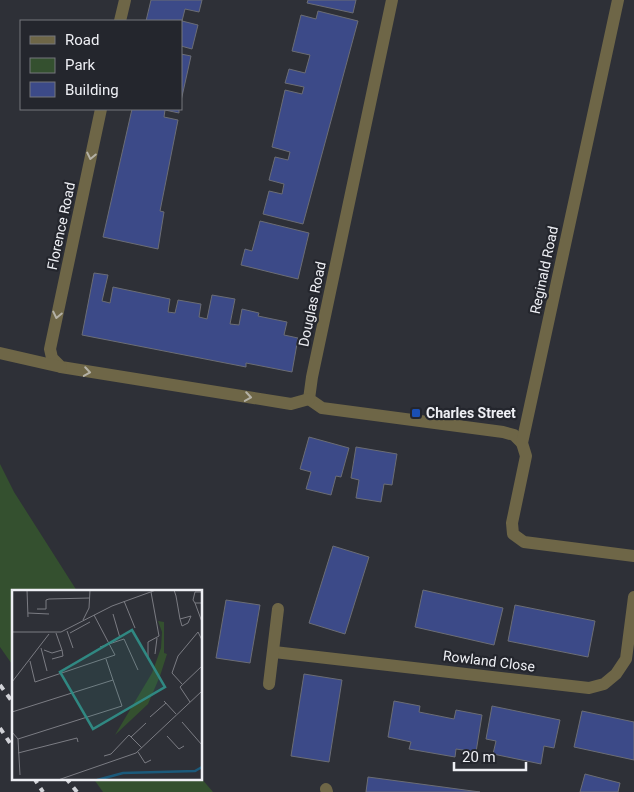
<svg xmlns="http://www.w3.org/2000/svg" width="634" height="792" font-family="Roboto,sans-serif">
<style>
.green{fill:#34502f}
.building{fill:#3c4a88;stroke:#6b6d75}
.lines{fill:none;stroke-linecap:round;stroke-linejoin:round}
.minor{stroke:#6e6647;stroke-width:12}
.rail{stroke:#d1d2d7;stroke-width:4;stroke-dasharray:6 6;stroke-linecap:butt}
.oneway{stroke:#b4b1a6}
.transit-dot{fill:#1a4fb4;stroke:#24262d;stroke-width:2}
.labels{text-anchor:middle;stroke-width:4.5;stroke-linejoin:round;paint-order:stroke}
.street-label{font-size:14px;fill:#eeeff4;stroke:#24262d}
.poi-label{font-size:14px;font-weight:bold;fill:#eeeff4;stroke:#24262d;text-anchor:start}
.inset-river{fill:none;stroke:#1b5a7b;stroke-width:2.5}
.inset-road{fill:none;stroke:#7b7c83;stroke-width:1}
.view{fill:#308882;fill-opacity:0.15;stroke:#308882;stroke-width:2.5}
.inset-edge{fill:none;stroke:#eeeff4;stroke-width:2.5}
</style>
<rect width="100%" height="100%" fill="#2e3037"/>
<g class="green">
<polygon points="0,464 14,492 77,591 14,591 14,667 0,647"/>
<polygon points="93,778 201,778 213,792 103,792"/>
</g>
<g class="building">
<polygon points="151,0 202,0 199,12 185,9 182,21 198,25 192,49 181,46 181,21 146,21"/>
<polygon points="308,0 356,0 353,13 307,3"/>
<polygon points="318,11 358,21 303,224 263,214 269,191 282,194 284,184 269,180 275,157 288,160 290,152 272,147 285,90 302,94 304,87 285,83 289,69 305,73 310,55 292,51 301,15 316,19"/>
<polygon points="181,54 191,56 181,101"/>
<polygon points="132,109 179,109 179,113 165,110 164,117 178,120 160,211 164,212 158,249 103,237"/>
<polygon points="260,221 309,233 298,279 241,265 245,249 252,251"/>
<polygon points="94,273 108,275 102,301 110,303 113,287 170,299 168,312 175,313 178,300 201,304 199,317 207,319 212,295 235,299 230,324 239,325 242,309 259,313 258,316 287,322 284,335 298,338 292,372 246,363 246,367 82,335"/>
<polygon points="309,437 349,448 341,477 336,476 331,495 306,489 311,472 300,469"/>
<polygon points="356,447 397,454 392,485 384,484 381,502 356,498 359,480 351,478"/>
<polygon points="333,546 369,557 345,634 309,623"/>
<polygon points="423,590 503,608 494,645 415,627"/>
<polygon points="226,600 260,605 250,663 216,658"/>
<polygon points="515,605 595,621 588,657 508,641"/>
<polygon points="304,674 342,680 329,762 291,756"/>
<polygon points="394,701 420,706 419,712 454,719 456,710 482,715 476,752 456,749 455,757 409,749 411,742 388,737"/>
<polygon points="492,706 560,720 554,748 544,746 541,764 493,754 496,741 486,739"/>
<polygon points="582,711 634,722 634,760 574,747"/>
<polygon points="585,774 620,783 618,792 580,792"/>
<polygon points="368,777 480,792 366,792"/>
</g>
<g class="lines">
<g class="minor">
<polyline points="392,0 312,377 309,399 322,408 503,432 514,435 522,443"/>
<polyline points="618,0 522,443 526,456 512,523 513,534 524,542 634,556"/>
<polyline points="120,21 125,0"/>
<polyline points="101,109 50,349 52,358 61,367 291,404 309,399"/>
<polyline points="0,353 61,367"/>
<polyline points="274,652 589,688 604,684 616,674 626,659 634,597"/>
<polyline points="269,684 278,609"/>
<polyline points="326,789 327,792"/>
</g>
<g class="rail">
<polyline points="0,685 14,704"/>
<polyline points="0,728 14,749"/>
<polyline points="34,778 43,792"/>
<polyline points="66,778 77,792"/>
</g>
</g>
<defs><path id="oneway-chevron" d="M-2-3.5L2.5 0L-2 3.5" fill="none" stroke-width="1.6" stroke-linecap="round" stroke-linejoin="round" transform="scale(1.25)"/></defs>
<g class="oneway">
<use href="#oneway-chevron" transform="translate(91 156) rotate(102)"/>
<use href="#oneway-chevron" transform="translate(57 315) rotate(102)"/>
<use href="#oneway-chevron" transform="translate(87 372) rotate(9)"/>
<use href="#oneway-chevron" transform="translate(248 397) rotate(9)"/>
</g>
<rect class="transit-dot" x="411" y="408" width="10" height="10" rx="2.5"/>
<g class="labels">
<g class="street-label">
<text transform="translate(61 226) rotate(-78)" y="5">Florence Road</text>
<text transform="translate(544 270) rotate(-78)" y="5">Reginald Road</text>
<text transform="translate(312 304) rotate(-78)" y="5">Douglas Road</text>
<text transform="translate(489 661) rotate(7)" y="5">Rowland Close</text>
</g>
<g class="poi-label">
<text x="426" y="418">Charles Street</text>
</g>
</g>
<g transform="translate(12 590)">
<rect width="190" height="190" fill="#2e3037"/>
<path d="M146 31 152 32V63L155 64 148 86 136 114 103 145 140 83 149 58 150 42Z" fill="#34502f"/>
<path class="inset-river" d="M85 190 111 183 183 181 190 177"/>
<path class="inset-road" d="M15 0 16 27M162 0 164 6 168 29 170 36 176 33 179 26 168 29M190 2H183L181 10 183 13H190M37 9 78 8M112 11 123 38M183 13 190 32M25 19H34V10L37 9M16 23 37 24M101 24 108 48M71 30 77 18 78 0M55 41 61 58M0 42H49L100 16 144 0M58 43 78 32M88 57 112 49 126 80M29 58 35 81M32 60 40 63 50 60 44 43M143 64 145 48M136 68V52L147 46 139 2M40 69 51 66 50 60M18 71 23 92 103 65 82 25M0 92 37 44M170 94 160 83 166 66 186 42 190 50M152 111 164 124M178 112 168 97 190 76M0 122 101 90 94 69M138 127 154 113M170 132 190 155M0 142 6 149 8 185M155 146 167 159 172 156M119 147 134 133M6 149 110 116 101 90M126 162 133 173 139 170M6 163 65 148 66 152M92 166 99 164 117 145 130 158M46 190 124 163 190 101"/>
<path class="view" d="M120 40 153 97 81 139 48 82Z"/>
<rect width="190" height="190" class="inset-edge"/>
</g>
<rect x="20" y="20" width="162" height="90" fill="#24262d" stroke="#75767d"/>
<rect x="30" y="36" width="25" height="8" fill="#6e6647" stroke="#75767d"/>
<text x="65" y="45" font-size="15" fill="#eeeff4">Road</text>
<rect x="30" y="58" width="25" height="15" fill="#34502f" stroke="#75767d"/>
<text x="65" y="70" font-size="15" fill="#eeeff4">Park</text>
<rect x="30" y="82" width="25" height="15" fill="#3c4a88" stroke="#75767d"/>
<text x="65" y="95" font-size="15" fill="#eeeff4">Building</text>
<path d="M454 762v8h72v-8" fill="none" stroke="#eeeff4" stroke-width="2.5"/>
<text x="462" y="762" font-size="15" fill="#eeeff4" stroke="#24262d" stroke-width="4" paint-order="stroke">20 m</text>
</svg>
